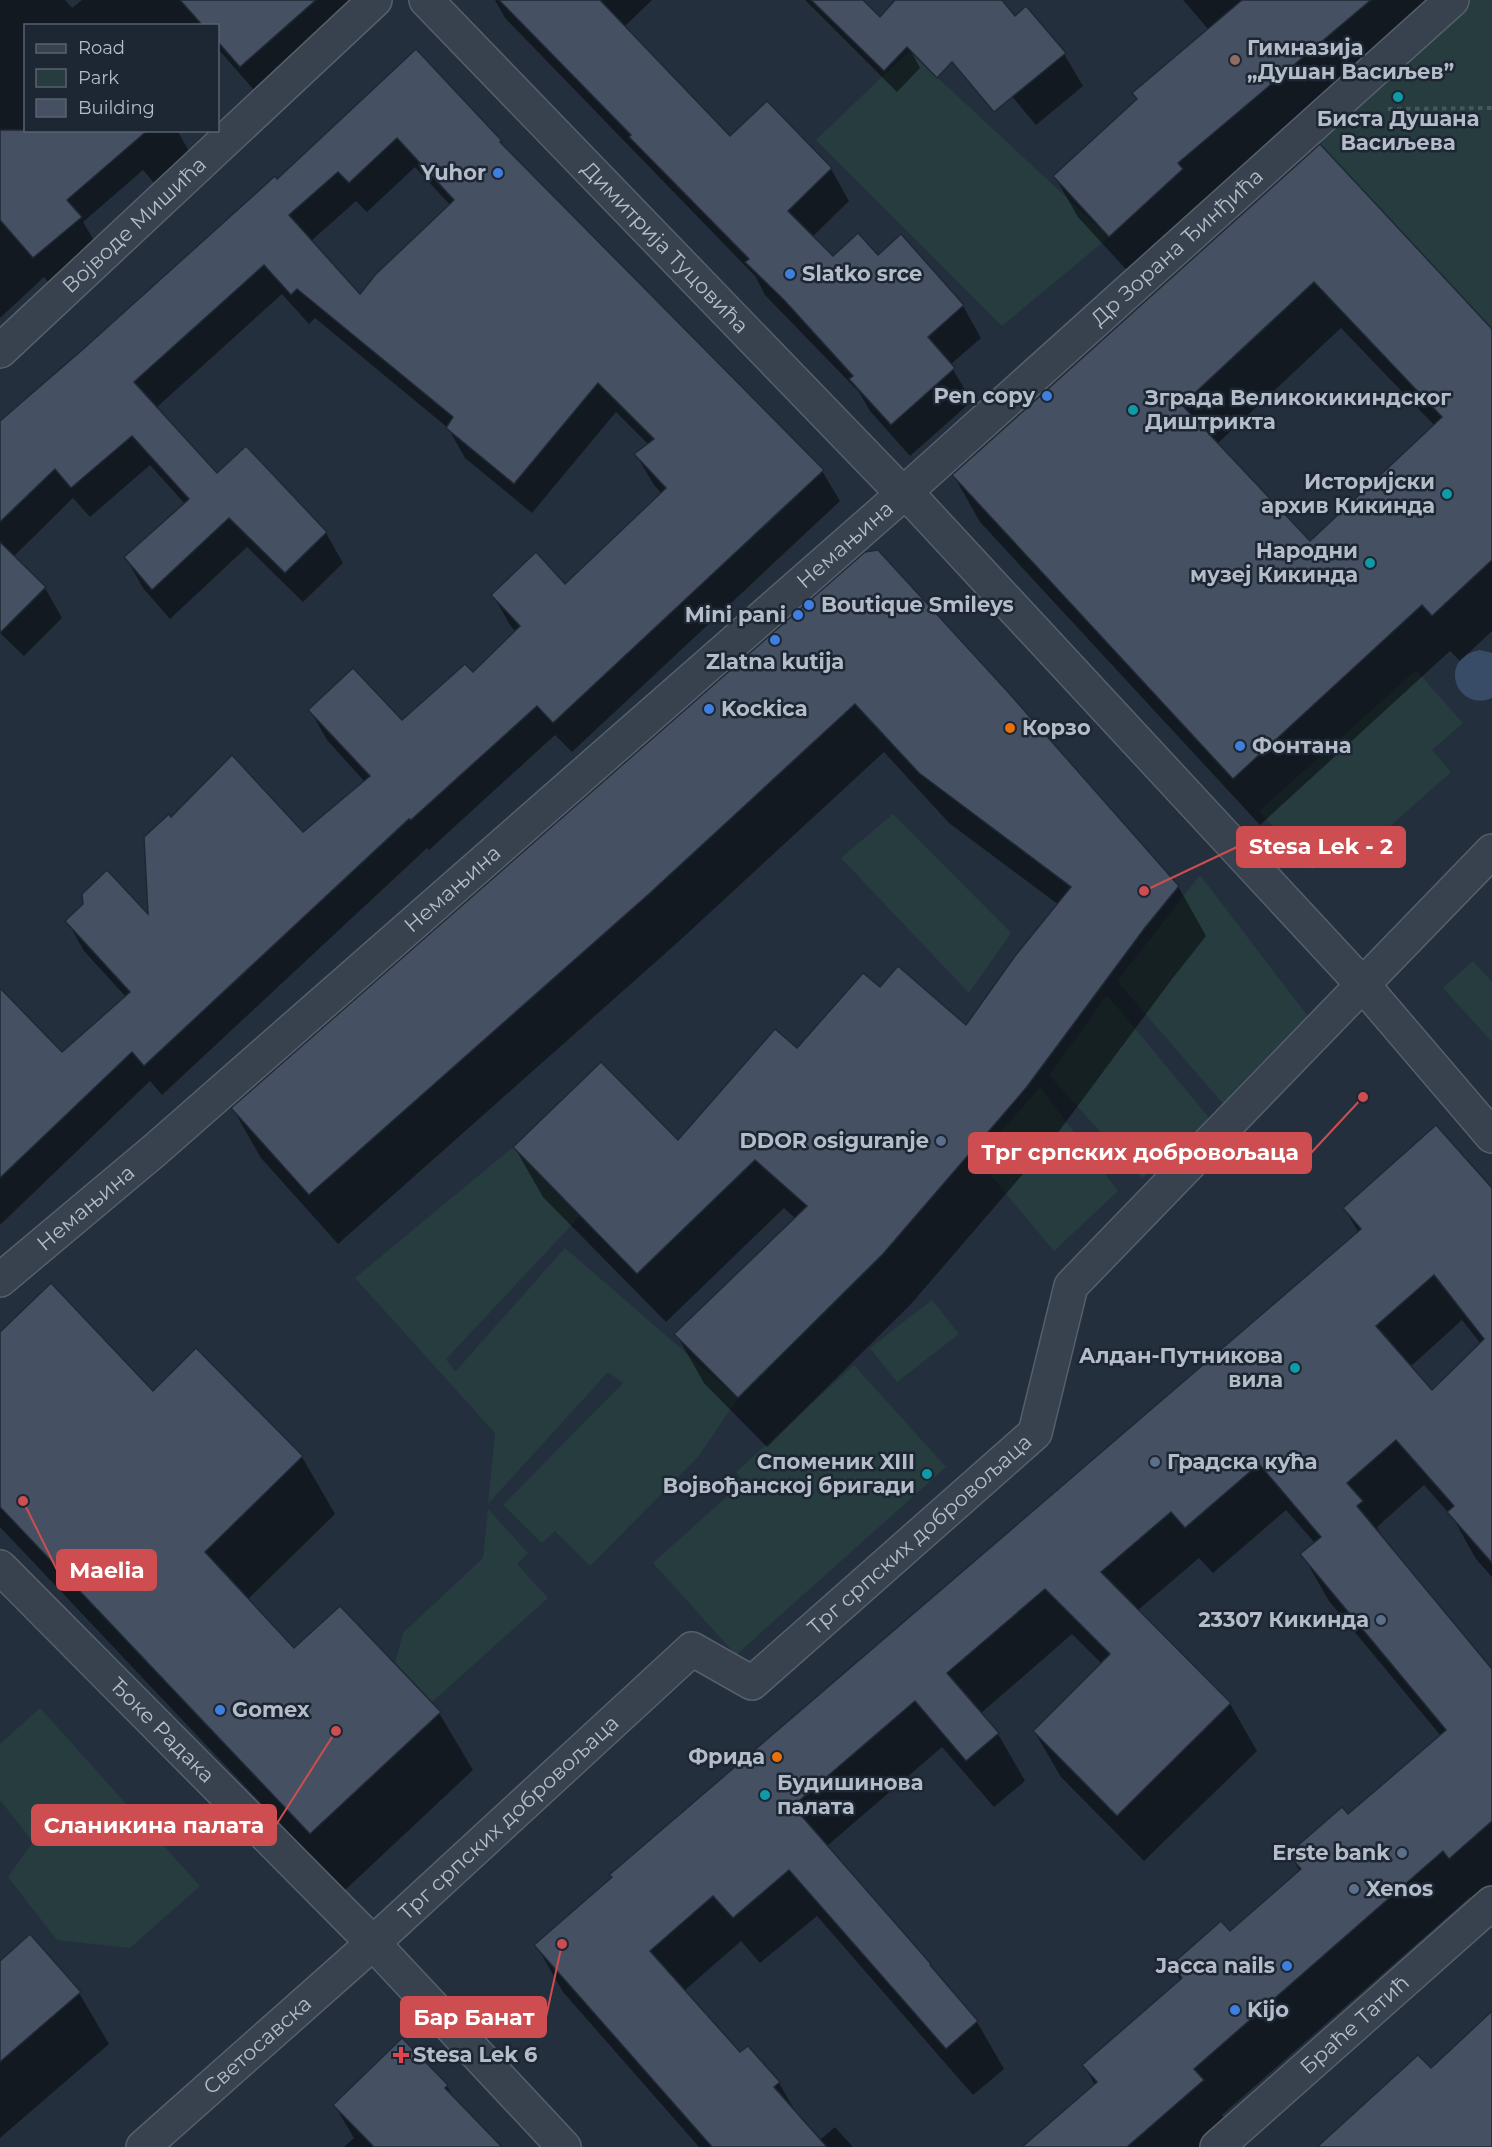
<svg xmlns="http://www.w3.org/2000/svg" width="1492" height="2147" font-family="Montserrat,sans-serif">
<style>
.green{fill:#263c3f}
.water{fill:#394c67}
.shadow{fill:#0007;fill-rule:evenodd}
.building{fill:#455162;stroke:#1f2835;stroke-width:1.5;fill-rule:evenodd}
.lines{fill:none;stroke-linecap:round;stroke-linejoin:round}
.minor-casing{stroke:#565f6c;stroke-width:36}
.path{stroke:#44595c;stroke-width:4;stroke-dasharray:4.5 4.5;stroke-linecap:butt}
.minor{stroke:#38414e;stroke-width:33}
.education-dot{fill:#8d6e63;stroke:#1d2633;stroke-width:2}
.culture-dot{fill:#0f9aa8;stroke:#1d2633;stroke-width:2}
.shop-dot{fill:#3f7fe0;stroke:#1d2633;stroke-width:2}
.food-dot{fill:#e8710a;stroke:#1d2633;stroke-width:2}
.service-dot{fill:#5c6f8a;stroke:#1d2633;stroke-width:2}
.health-dot{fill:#e0444e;stroke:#1d2633;stroke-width:2}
.labels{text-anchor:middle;stroke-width:5;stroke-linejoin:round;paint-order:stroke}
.poi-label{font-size:21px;font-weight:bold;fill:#b4bcc9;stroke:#1d2633;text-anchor:start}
.street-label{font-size:21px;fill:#b4bcc9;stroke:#1d2633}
.leader{fill:none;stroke:#ce4d50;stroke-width:2}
.callout-dot{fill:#ce4d50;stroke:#1d2633;stroke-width:2}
.callout{fill:#ce4d50;stroke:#ce4d50;stroke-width:2}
.callout-label{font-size:22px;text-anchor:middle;font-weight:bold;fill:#fff}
</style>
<rect width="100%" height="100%" fill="#242f3e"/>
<g class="green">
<polygon points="1464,0 1492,0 1492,329 1312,136"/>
<polygon points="909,51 1109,237 1002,326 816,140"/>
<polygon points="1416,670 1463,723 1432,750 1451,772 1369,845 1356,831 1312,870 1259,811"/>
<polygon points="893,814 1011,933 969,993 841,858"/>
<polygon points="1200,875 1316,1027 1225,1106 1117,981"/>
<polygon points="1473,961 1492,982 1492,1042 1443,988"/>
<polygon points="1107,995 1210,1119 1142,1178 1049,1075"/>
<polygon points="1040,1087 1118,1191 1054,1251 977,1159"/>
<polygon points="513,1147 580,1216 446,1359 455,1372 565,1248 738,1398 698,1457 590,1566 555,1531 542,1543 503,1505 623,1383 608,1372 488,1504 495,1433 355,1278"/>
<polygon points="932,1300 959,1334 897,1382 870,1348"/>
<polygon points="854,1365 946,1467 736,1655 653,1563 744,1481 736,1472"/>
<polygon points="488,1509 528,1553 517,1564 548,1598 432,1702 395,1663 403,1633 483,1558"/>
<polygon points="40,1708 200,1886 130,1948 57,1940 8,1877 33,1842 0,1800 0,1744"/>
</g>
<path class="water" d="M1480 650 1492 653V698C1455 713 1437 657 1480 650Z"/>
<g class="shadow">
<polygon points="0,0 65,0 72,8 82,0 356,0 254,90 218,49 218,26 26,26 26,130 177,130 190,153 155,184 143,170 83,222 95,242 48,282 44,277 0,318"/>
<polygon points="495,0 652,0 624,27 730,139 831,169 849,201 812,237 833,258 878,257 963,306 981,338 950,365 972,401 910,456 870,411 859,392 765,295 755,276 505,18"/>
<polygon points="805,0 861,0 908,46 920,68 897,92"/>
<polygon points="931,0 1000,0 1015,18 1064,54 1083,86 1036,125"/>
<polygon points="1183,0 1442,0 1201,203 1206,211 1133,277 1078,217 1055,177 1138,100 1209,30"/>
<path d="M416 51 500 141 505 149 822 471 840 501 572 752 555 735 429 850 427 848 162 1095 150 1081 0 1225V990L62 1054 126 997 84 951 67 921 149 918 171 819 303 834 365 782 327 740 310 710 402 722 473 674 516 632 510 625 493 595 565 586 662 494 654 485 636 455 649 445 616 412 532 513 465 458 448 428 315 318 309 324 282 294 156 408 217 475 326 533 343 563 303 602 247 547 170 619 143 588 126 558 185 504 150 465 90 517 73 498 13 557 45 588 62 618 24 656 0 633V423L277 181ZM415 167 451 206 361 296 311 241 356 201 367 212Z"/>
<path d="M1320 146 1492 332V631L1460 661 1450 651 1260 825 980 522 954 476ZM1341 328 1435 426 1310 543 1217 444Z"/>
<polygon points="866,554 1178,886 1206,936 1172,979 1054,1138 911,1304 767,1447 704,1383 676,1334 796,1219 784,1208 666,1322 543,1197 515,1148 678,1142 880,989 967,1027 1059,905 949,823 884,752 677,943 338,1244 261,1158 233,1109"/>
<path d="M1492 1191V1577L1476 1559 1453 1518 1424 1485 1377 1527 1386 1544 1492 1671V1891L1477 1904 1470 1897 1222 2115 1229 2127 1207 2147H1024L1095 2085 1084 2065 1181 1981 1172 1965 1230 1933 1300 1872 1290 1854 1348 1816 1441 1736 1329 1601 1302 1554 1315 1543 1286 1510 1213 1573 1199 1558 1137 1611 1230 1704 1257 1751 1144 1861 1061 1777 1034 1731 1102 1664 1072 1634 980 1714 998 1734 1025 1781 994 1807 942 1747 827 1846 930 1964 936 1975 977 2022 1004 2069 973 2095 817 1916 760 1963 741 1941 684 1991 740 2055 748 2048 779 2083 798 2116 820 2140 835 2127 853 2147H699L563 1992 536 1945 1359 1233 1344 1208ZM1462 1320 1481 1344 1432 1392 1410 1367Z"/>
<polygon points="0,1333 153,1393 302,1457 335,1514 247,1600 294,1650 439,1713 473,1770 344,1891 0,1527"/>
<polygon points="0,1963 79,1993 109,2044 0,2138"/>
<polygon points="447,2086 456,2102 500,2147 344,2147 354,2138 335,2106"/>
</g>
<g class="building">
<polygon points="180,0 316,0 240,67 218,42 218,26 203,26"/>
<polygon points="499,0 600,0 730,136 767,101 832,168 788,211 833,256 858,233 878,255 901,234 964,305 928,337 955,368 891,425 849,379 853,376 784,300 745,262 749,259 629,137 631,135"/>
<polygon points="811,0 863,0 880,17 895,0 1002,0 1015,16 1026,6 1066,53 994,112 952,62 937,78 907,47 884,71"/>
<polygon points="1242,0 1371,0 1178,163 1183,169 1109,237 1053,176 1137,99 1132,93"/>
<path d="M416 49 502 141 500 142 824 470 553 723 537 706 411 820 409 819 144 1066 132 1052 0 1178V988L62 1052 130 992 65 921 83 904 82 894 107 870 148 914 144 837 169 814 171 817 232 755 303 832 370 776 308 710 353 668 402 720 465 664 473 672 520 626 491 595 536 552 565 584 666 488 634 454 654 439 598 383 514 484 446 428 453 417 297 289 291 295 264 265 134 382 217 473 246 446 327 532 285 573 229 518 152 590 124 557 189 499 132 436 71 488 55 469 0 522V421L81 351 275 176 277 179ZM397 138 454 200 376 274 360 294 289 215 338 172 349 183Z"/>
<polygon points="0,130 148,130 67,200 82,217 33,258 0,220"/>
<path d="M1320 144 1492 329V560L1432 616 1422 605 1233 779 952 475ZM1314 282 1442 417 1310 541 1182 405Z"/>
<polygon points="0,542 46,587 0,633"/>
<polygon points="878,550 1008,692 1179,886 1144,929 1026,1088 883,1254 738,1398 674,1334 807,1206 755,1160 637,1274 513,1147 601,1062 678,1140 775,1029 797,1048 863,973 880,987 898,966 966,1025 1015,956 1071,887 919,773 855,704 649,894 309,1195 231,1108 865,552"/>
<path d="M1436 1125 1492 1188V1563L1447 1512 1454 1506 1396 1440 1347 1483 1363 1501 1357 1506 1492 1669V1821L1449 1859 1443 1851 1194 2069 1204 2080 1127 2147H1022L1097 2082 1082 2065 1182 1978 1171 1965 1221 1921 1230 1931 1301 1869 1288 1854 1342 1807 1348 1814 1446 1730 1300 1554 1321 1537 1259 1464 1185 1528 1171 1512 1101 1572 1231 1703 1117 1816 1033 1731 1110 1654 1045 1589 947 1673 999 1733 966 1761 915 1701 793 1806 931 1964 930 1965 978 2021 946 2049 789 1870 733 1918 713 1896 650 1951 740 2052 748 2046 780 2082 774 2087 827 2147H712L534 1945 612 1877 609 1875 1361 1229 1343 1208ZM1434 1275 1484 1339 1432 1390 1376 1326Z"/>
<polygon points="51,1283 153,1391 196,1348 303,1456 205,1552 294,1648 340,1606 441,1712 310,1834 0,1507 0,1332"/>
<polygon points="30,1934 81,1992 0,2062 0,1961"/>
<polygon points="1492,2011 1492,2147 1317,2147 1418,2055 1431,2068"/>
<polygon points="402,2038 448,2085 445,2088 502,2147 374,2147 333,2105"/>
</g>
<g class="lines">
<g class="minor-casing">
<g id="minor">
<path id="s1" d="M426 0 903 494 917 504 1363 985 1492 1136"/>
<path id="s2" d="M0 351 375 0"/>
<path id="s3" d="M0 1280 155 1150 903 494 1452 0"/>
<path id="s4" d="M0 1567 373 1943 564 2147"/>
<path id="s5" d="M143 2147 373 1943 692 1649 752 1683 1035 1433 1071 1286 1492 851"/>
<path id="s6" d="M1217 2147 1492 1903"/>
</g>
</g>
<polyline class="path" points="1388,109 1492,108"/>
<use href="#minor" class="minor"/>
</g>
<circle class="education-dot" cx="1235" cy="60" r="6"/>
<g class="culture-dot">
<circle cx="1398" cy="97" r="6"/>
<circle cx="1133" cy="410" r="6"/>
<circle cx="1447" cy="494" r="6"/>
<circle cx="1370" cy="563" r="6"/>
<circle cx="1295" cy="1368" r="6"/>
<circle cx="927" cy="1474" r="6"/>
<circle cx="765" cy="1795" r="6"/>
</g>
<g class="shop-dot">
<circle cx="498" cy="173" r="6"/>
<circle cx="790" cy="274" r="6"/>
<circle cx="1047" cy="396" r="6"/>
<circle cx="809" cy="605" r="6"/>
<circle cx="798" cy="615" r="6"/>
<circle cx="775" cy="640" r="6"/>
<circle cx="709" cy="709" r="6"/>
<circle cx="1240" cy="746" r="6"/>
<circle cx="220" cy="1710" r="6"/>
<circle cx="1287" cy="1966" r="6"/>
<circle cx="1235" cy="2010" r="6"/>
</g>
<g class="food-dot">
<circle cx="1010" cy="728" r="6"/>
<circle cx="777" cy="1757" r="6"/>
</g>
<g class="service-dot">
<circle cx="941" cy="1141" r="6"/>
<circle cx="1155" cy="1462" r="6"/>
<circle cx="1381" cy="1620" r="6"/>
<circle cx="1402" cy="1853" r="6"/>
<circle cx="1354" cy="1889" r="6"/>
</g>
<path class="health-dot" d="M398 2046h6v6h6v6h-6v6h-6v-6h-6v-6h6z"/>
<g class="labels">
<g class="poi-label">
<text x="1247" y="55">Гимназија<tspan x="1247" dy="24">„Душан Васиљев”</tspan></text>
<text x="1398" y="126" text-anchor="middle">Биста Душана<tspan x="1398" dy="24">Васиљева</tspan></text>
<text x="486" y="180" text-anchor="end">Yuhor</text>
<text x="802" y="281">Slatko srce</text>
<text x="1035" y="403" text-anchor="end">Pen copy</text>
<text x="1145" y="405">Зграда Великокикиндског<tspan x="1145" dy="24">Диштрикта</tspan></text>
<text x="1435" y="489" text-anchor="end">Историјски<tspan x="1435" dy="24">архив Кикинда</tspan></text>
<text x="1358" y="558" text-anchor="end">Народни<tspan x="1358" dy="24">музеј Кикинда</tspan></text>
<text x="821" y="612">Boutique Smileys</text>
<text x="786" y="622" text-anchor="end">Mini pani</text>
<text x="775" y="669" text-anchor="middle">Zlatna kutija</text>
<text x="721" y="716">Kockica</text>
<text x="1022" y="735">Корзо</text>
<text x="1252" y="753">Фонтана</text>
<text x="929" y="1148" text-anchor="end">DDOR osiguranje</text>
<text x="1283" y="1363" text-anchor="end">Алдан-Путникова<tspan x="1283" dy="24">вила</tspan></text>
<text x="915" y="1469" text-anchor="end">Споменик XIII<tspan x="915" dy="24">Војвођанској бригади</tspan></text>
<text x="1167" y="1469">Градска кућа</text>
<text x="1369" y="1627" text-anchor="end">23307 Кикинда</text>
<text x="232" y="1717">Gomex</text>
<text x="765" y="1764" text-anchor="end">Фрида</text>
<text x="777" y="1790">Будишинова<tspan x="777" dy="24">палата</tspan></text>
<text x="1390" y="1860" text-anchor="end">Erste bank</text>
<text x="1366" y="1896">Xenos</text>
<text x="1275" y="1973" text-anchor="end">Jacca nails</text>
<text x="1247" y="2017">Kijo</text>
<text x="413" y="2062">Stesa Lek 6</text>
</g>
<g class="street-label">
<text dy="7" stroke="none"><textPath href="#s2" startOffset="184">Војводе Мишића</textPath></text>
<text dy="7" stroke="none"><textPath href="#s1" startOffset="344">Димитрија Туцовића</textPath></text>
<text dy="7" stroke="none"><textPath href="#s3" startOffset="1566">Др Зорана Ђинђића</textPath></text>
<text dy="7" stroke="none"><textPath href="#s3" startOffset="1120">Немањина</textPath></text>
<text dy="7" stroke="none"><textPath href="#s3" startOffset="598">Немањина</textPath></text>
<text dy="7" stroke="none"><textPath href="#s3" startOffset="112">Немањина</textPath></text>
<text dy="7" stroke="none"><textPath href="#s5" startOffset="1034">Трг српских добровољаца</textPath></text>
<text dy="7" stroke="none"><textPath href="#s4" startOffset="230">Ђоке Радака</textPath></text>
<text dy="7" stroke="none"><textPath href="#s5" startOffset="492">Трг српских добровољаца</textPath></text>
<text dy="7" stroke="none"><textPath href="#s6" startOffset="184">Браће Татић</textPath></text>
<text dy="7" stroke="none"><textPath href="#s5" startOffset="153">Светосавска</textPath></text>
</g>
</g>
<path class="leader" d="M1144 891L1237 847M1363 1097L1311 1153M23 1501L57 1570M336 1731L276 1825M562 1944L546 2017"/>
<g class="callout-dot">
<circle cx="1144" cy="891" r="6"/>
<circle cx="1363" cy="1097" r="6"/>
<circle cx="23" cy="1501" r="6"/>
<circle cx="336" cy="1731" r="6"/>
<circle cx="562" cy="1944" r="6"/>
</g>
<g class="callout">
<rect x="1237" y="827" width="168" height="40" rx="6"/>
<rect x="969" y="1133" width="342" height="40" rx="6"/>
<rect x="57" y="1550" width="99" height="40" rx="6"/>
<rect x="32" y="1805" width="244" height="40" rx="6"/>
<rect x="401" y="1997" width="145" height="40" rx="6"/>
</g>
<g class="callout-label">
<text x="1321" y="854">Stesa Lek - 2</text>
<text x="1140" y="1160">Трг српских добровољаца</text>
<text x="107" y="1578">Maelia</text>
<text x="154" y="1833">Сланикина палата</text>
<text x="474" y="2025">Бар Банат</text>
</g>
<rect x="24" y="24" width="195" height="108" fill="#1d2633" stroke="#59626f" stroke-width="1.5"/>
<rect x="36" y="44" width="30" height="9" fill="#38414e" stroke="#59626f" stroke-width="1.5"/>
<text x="78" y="54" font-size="18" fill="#b4bcc9">Road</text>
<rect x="36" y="69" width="30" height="18" fill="#263c3f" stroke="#59626f" stroke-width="1.5"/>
<text x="78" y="84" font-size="18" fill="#b4bcc9">Park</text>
<rect x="36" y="99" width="30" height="18" fill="#455162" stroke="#59626f" stroke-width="1.5"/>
<text x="78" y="114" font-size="18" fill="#b4bcc9">Building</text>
</svg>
